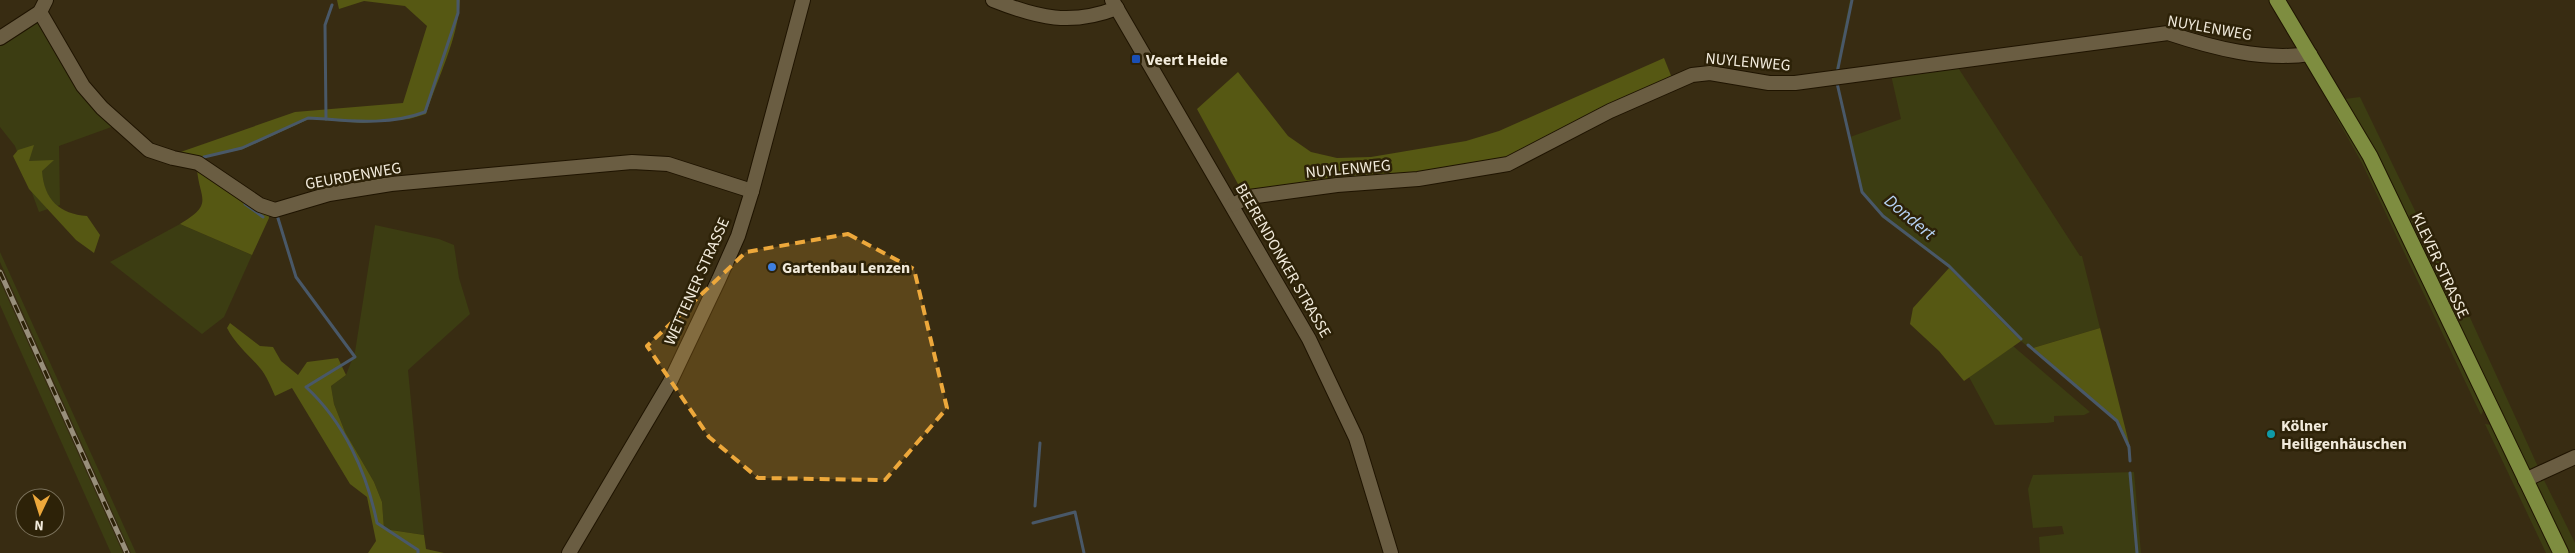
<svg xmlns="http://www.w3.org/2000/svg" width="2575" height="553" font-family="'Source Sans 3',sans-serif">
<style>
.green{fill:#3c3d12}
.forest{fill:#565813}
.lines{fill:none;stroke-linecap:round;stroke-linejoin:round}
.stream{stroke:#495868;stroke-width:3}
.minor-casing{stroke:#1f1400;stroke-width:16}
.major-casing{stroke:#1f1400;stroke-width:17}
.minor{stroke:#6a5d42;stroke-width:14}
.major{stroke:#7e8d40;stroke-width:15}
.rail-casing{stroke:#988f7b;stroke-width:5}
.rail{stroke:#2d2208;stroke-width:3;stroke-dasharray:9;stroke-linecap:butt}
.marked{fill:#eda83b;fill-opacity:0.2;stroke:#eda83b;stroke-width:4;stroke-dasharray:10 6;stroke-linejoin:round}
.transit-dot{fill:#1a4fb4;stroke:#2d2208;stroke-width:2}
.shop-dot{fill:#3f7fe0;stroke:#2d2208;stroke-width:2}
.culture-dot{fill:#0f9aa8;stroke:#2d2208;stroke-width:2}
.labels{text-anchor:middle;stroke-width:5;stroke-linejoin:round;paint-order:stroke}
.street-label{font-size:16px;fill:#f1eadb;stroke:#2d2208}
.poi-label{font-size:16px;font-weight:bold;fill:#f1eadb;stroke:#2d2208;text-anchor:start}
.water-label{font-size:18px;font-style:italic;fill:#b8d4f6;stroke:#2d2208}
</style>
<rect width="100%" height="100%" fill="#382c12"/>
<g class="green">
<polygon points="1850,0 1853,0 1838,73 1835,73"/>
<polygon points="37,19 117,125 59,146 60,205 39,212 15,146 0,127 0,42"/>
<polygon points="1957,66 2080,256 2082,256 2100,328 2033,348 2119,422 2130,447 2131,463 2124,434 2117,422 2021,341 1949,268 1883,218 1861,193 1837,82 1850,137 1901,119 1891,75"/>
<polygon points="2360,97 2464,312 2467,311 2539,469 2532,470 2526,467 2381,164 2345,99"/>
<polygon points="2335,105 2368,162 2484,409 2481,415 2362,163 2331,108"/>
<polygon points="180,224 252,255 224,317 202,334 110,262"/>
<polygon points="375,225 439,239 454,245 459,278 470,314 408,370 424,535 384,529 382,502 374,482 345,432 334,404 331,386 346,375 355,352"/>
<polygon points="0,252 136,553 131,553 0,262"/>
<polygon points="0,281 123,553 111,553 0,305"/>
<polygon points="2013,346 2090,412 2084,415 2054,416 2054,422 2047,423 1995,425 1969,377"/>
<polygon points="2485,424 2492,425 2555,553 2546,553"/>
<polygon points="2134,472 2141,553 2040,553 2039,537 2064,534 2062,526 2033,528 2028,489 2033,475"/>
<polygon points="2542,476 2575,543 2575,553 2568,553 2536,490 2537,483"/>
</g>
<g class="forest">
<path d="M337 0H460C458 39 438 77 426 114L409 119 363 123 309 119 243 149 206 157 204 161 172 155 295 112 403 103 427 26 405 6 364 1 339 9Z"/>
<polygon points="1664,58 1672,78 1507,161 1244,195 1197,109 1238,72 1288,136 1311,152 1337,158 1371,157 1466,141 1499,131"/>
<path d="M34 145 29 161 54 160 42 171C44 200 60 214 87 216L100 235 94 253 76 240 29 189 13 156 18 150Z"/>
<path d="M197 170 268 211 269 218 252 255 180 224C214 204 200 200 197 170Z"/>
<polygon points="1949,268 2021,341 1964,381 1939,351 1910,324 1913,308"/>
<path d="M230 323 260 346 273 347 281 361 298 375 307 362 338 358 346 375 331 386 334 404 345 432 374 482 382 502 384 529 424 535 426 549 444 553H368L376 541 367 497 350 484 292 388 275 396C271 387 266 375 260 368 248 354 236 345 227 328Z"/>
<polygon points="2100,328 2130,447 2119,422 2033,348"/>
</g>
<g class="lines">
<g class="stream">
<polyline points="1837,73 1852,0"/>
<polyline points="1837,83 1862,192 1883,216 1949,266 2021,339"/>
<path d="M326 119C359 122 393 124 425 112L458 13V0"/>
<polyline points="204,157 242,148 308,118 326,119 325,25 332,5"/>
<polyline points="245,204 263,217"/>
<path d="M277 215 296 277 355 357 306 387C344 422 367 473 377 523L418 550V553"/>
<polyline points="2028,345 2117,421 2129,447 2130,461"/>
<polyline points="2130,473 2137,553"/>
<polyline points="1035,506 1040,443"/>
<polyline points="1033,523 1075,512 1084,553"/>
</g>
<g class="minor-casing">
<g id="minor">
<path d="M993 0C1038 18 1071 26 1117 8"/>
<polyline points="1112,0 1309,339 1356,438 1391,553"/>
<polyline points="40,12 83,86 102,108 149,150 173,158 198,163 260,205 275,210 329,194 391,184 632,162 668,164 752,191"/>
<polyline points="0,38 40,12 46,0"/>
<path d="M1232 205 1249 197 1337 185 1418 179 1508 164 1610 111 1692 75 1710 73 1769 83H1795L2168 33C2213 48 2263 61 2310 54"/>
<polyline points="2525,480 2575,457"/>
<polyline points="569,553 670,382 719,279 738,236 752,191 803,0"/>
</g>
</g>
<g class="major-casing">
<polyline id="major" points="2277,0 2370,156 2561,553"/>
</g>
<use href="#minor" class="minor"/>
<use href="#major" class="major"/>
<g class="rail-casing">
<polyline id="rail" points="0,272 127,553"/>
</g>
<use href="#rail" class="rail"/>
</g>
<path class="marked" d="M848 234 914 269 947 408 885 480 758 478 709 437 647 346 746 252Z"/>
<rect class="transit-dot" x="1131" y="54" width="10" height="10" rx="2.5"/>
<circle class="shop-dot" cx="772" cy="267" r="5"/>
<circle class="culture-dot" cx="2271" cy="434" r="5"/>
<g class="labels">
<g class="street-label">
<text transform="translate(2210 27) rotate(10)" y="6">NUYLENWEG</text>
<text transform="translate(1748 61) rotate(5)" y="6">NUYLENWEG</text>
<text transform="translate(1348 168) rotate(-5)" y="6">NUYLENWEG</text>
<text transform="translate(353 175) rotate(-10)" y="6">GEURDENWEG</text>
<text transform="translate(1284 260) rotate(60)" y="6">BEERENDONKER STRASSE</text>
<text transform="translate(2441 265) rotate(65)" y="6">KLEVER STRASSE</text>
<text transform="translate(696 281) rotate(-66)" y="6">WETTENER STRASSE</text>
</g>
<g class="poi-label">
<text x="1146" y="65">Veert Heide</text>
<text x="782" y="273">Gartenbau Lenzen</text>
<text x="2281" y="431">Kölner<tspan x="2281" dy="18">Heiligenhäuschen</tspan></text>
</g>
<g class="water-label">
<text transform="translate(1910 217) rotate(40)" y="6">Dondert</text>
</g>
</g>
<g transform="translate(40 513) rotate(184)"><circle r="24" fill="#2d2208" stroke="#7b725c"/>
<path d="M0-4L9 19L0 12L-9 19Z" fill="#eda83b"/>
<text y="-8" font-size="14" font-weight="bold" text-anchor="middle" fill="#f1eadb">N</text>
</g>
</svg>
